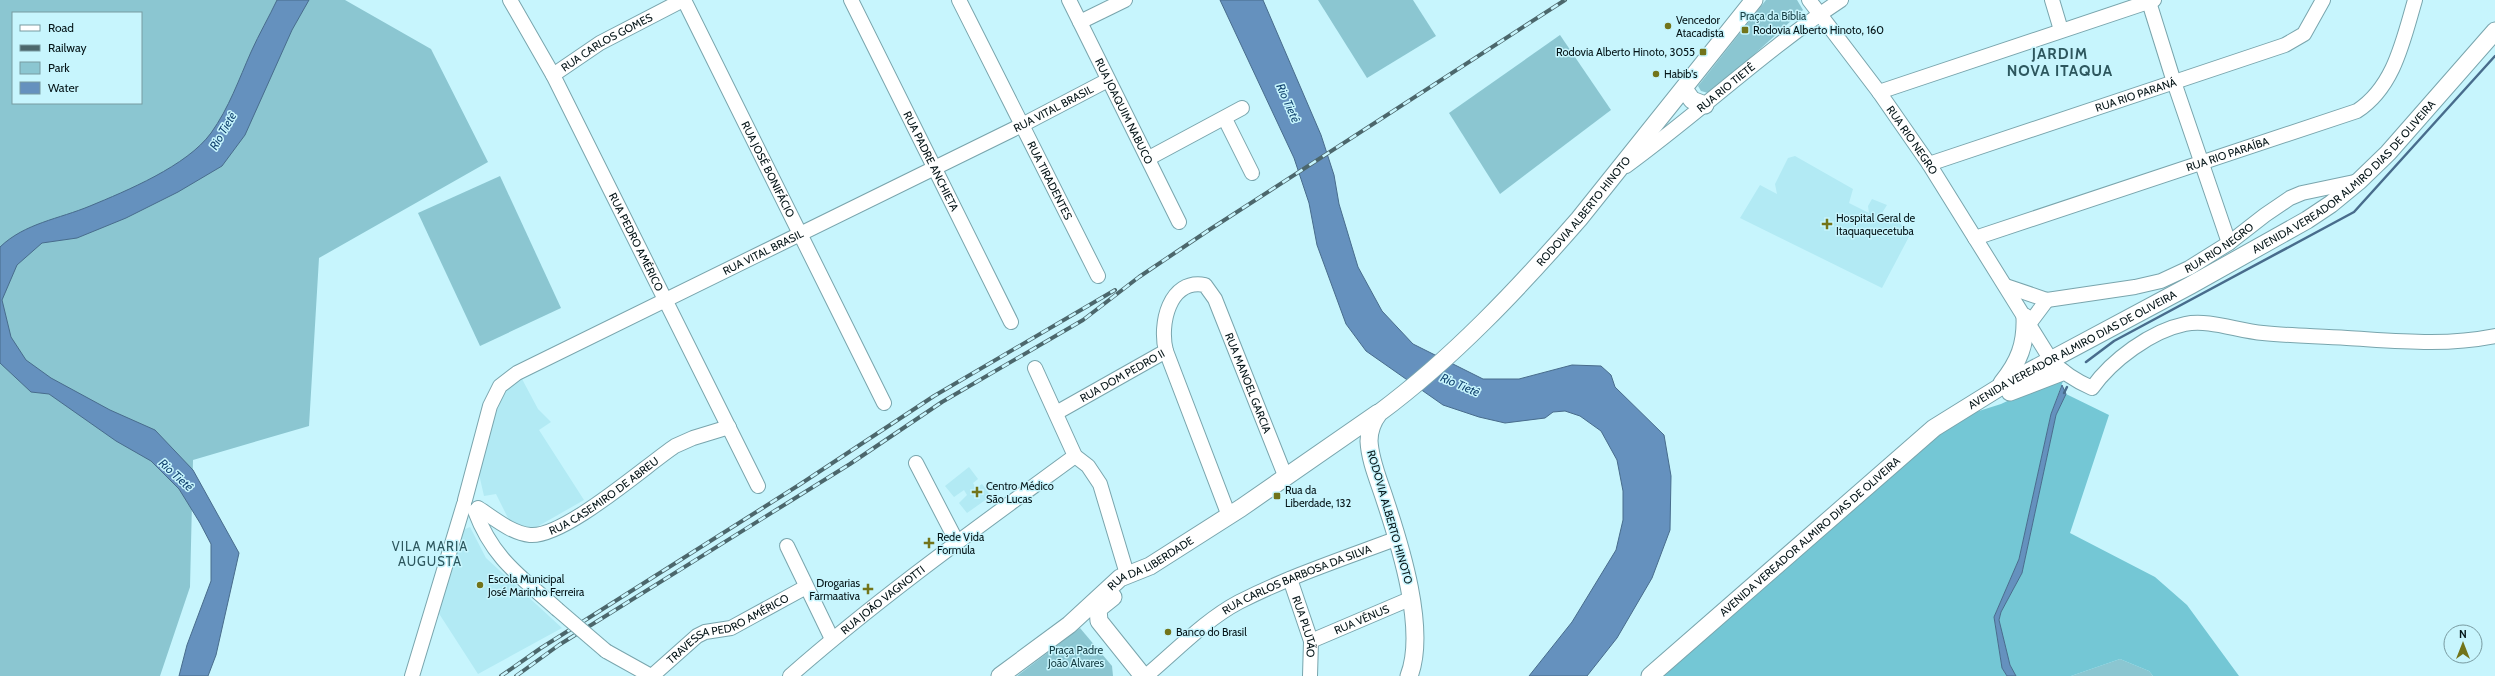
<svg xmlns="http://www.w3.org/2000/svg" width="2495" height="676" font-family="Cabin,sans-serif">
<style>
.built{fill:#b2eaf4}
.green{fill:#8bc6d1;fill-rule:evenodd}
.forest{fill:#74c7d5}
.water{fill:#6591be;stroke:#486c8c}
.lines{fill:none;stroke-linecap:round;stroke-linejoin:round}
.stream{stroke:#486c8c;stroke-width:2.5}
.minor-casing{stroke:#79a5ad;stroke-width:16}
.major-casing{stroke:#79a5ad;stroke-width:19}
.minor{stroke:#fff;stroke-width:14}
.major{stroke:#fff;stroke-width:17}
.rail-casing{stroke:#4c676c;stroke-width:4}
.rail{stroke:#c7f5fd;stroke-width:2.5;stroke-dasharray:8;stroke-linecap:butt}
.minor-bridge-casing{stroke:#79a5ad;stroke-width:16;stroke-linecap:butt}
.minor-bridge{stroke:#fff;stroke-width:14}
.poi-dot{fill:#72741a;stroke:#c7f5fd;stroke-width:1.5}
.labels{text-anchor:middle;stroke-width:3;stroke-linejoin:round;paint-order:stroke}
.park-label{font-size:11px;fill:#163e44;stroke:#c7f5fd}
.poi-label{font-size:11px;fill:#051518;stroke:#c7f5fd;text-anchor:start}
.street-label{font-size:11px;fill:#051518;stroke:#c7f5fd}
.water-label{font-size:12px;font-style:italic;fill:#154672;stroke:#c7f5fd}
.quarter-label{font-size:13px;letter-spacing:1px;fill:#2d575e;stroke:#c7f5fd}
.district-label{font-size:15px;font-weight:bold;letter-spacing:1px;fill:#2d575e;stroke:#c7f5fd}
</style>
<rect width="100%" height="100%" fill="#c7f5fd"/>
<g class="built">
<polygon points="1795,156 1853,189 1849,203 1869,213 1868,206 1872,199 1887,205 1882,213 1912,231 1882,288 1740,218 1760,185 1777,194 1775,184 1788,158"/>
<polygon points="522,379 538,409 551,422 539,430 584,500 535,528 511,524 496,494 484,496 479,474 491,425 505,391"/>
<polygon points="969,467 978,479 973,483 976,488 982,484 991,496 967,513 959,503 967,495 964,490 954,497 945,486"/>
<polygon points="470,527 486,558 562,628 478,674 438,612 460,531"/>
</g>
<g class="green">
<path d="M0 0H345L431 49 488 162 319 258 309 426 193 460 190 587 160 676H0ZM13 13H141V103H13Z"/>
<polygon points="1318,0 1413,0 1436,36 1367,78"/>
<polygon points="1766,0 1797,0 1803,10 1727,79 1708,93 1701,91 1698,86"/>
<polygon points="1560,35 1611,110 1500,194 1449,113"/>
<polygon points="500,176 561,308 480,346 418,213"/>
<polygon points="1080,628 1112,666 1113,676 1017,676"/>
<polygon points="2120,659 2149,671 2153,676 2071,676"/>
</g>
<g class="forest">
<polygon points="2052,380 2063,381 2051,414 2019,559 1994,617 2002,668 2007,676 1660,676 1880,482 1960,417 2001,404"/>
<polygon points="2066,394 2109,415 2070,533 2155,577 2187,605 2239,676 2153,676 2149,671 2120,659 2071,676 2016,676 2010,665 1999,621 2001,612 2022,573 2056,415"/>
</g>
<g class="water">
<path d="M277 0H309L292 30 245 135 222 166 178 192 126 218 77 238 42 243 17 265 2 300 11 337 26 360 51 378 110 410 155 430 193 470 239 553 216 655 208 676H179L187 645 211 581V544L200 523 179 489 151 461 116 441 49 394 31 392 0 363V247C25 223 59 219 90 206 126 191 187 166 211 133 229 108 239 79 251 52 259 34 269 17 277 0Z"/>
<polygon points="1220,0 1263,0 1321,135 1334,175 1339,204 1358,267 1382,311 1413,344 1483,379 1519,379 1572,365 1601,366 1611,375 1615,387 1664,435 1671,476 1670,530 1652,578 1617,638 1587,676 1529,676 1572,622 1616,550 1623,520 1623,491 1617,460 1601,431 1580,416 1565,411 1553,412 1545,418 1505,423 1479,417 1443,405 1366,351 1346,324 1317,245 1309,203 1294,158"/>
<polygon points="2062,385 2066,394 2056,415 2022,573 2001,612 1999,620 2010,665 2016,676 2007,676 2002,668 1994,617 2019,559 2051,414"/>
</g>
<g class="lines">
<g class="stream">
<polyline points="2086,362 2114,341 2354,212 2495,56"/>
<polyline points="2064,393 2067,387"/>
</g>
<g class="minor-casing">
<g id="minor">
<path id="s1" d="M510 0 553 75 758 486"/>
<path id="s2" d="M684 0 884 403"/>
<path id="s3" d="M851 0 1011 322"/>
<path id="s4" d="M959 0 1098 276"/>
<path id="s5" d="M1069 0 1179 222"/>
<path id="s6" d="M1809 0 1879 92 1929 164 2051 360C2063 373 2076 381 2092 388 2112 360 2151 331 2185 324 2209 319 2238 331 2263 333 2291 336 2319 336 2347 338 2398 341 2445 346 2495 336"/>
<polyline points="2052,0 2061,30"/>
<polyline points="2149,2 2174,82 2229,243"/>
<polyline points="1080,22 1125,0"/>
<path id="s7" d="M553 75 600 43 683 0"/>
<polyline points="1879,92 2154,0"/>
<polyline points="1225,119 1252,173"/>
<polyline points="1149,158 1242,108"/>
<path id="s8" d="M1929 164 2285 45 2304 34 2323 0"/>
<path id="s9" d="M1626 166C1699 113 1765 50 1841 0"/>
<path id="s10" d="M1975 238 2357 111C2394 87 2403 41 2415 0"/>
<path id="s11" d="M2006 286 2047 300 2135 287 2161 281 2189 268 2229 243 2265 215 2290 198 2302 193 2359 181"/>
<polyline points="2029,324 2047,300"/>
<polyline points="1166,351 1229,516"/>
<polyline points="1035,368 1075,456 1088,466 1100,484 1127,574"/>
<path id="s12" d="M1056 413 1166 351C1159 325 1169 278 1205 285L1215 299 1286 478"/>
<polyline points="916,463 957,542"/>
<path id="s13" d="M465 500 490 406 500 386 517 373 1022 125 1108 80"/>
<path id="s14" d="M478 508C494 518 511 533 530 535 564 538 644 467 675 446L693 438 729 427"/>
<path d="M475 511C493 559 520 576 557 609"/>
<polyline points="787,546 832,639"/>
<path id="s15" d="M1290 579 1311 641 1310 676"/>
<path id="s16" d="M1311 641 1412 598"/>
<polyline points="606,651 651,676"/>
<polyline points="412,676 464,504"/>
<path id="s17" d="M652 676 697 636 705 632 731 628 806 587"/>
<path id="s18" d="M790 676C880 597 978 527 1075 456"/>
<path id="s19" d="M1146 676C1176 651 1205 620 1239 602 1290 576 1345 558 1398 538"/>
</g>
</g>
<g class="major-casing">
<g id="major">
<polyline points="1684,89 1692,100 1705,105"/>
<path d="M2002 383C2019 362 2026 344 2025 317"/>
<polyline points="2010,392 2062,372"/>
<polyline points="1113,597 1098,609 1099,621 1143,676"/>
<path id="s20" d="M1000 676 1069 625 1120 578 1150 566 1241 508 1378 413"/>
<path id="s21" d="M1409 676C1427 630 1400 545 1385 500 1379 481 1370 461 1369 441 1369 430 1372 422 1379 413 1453 358 1518 289 1579 219L1754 0"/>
<path id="s22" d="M1650 676 1934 428 2000 387 2191 285 2307 220 2331 204 2359 181 2388 153 2495 31"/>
</g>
</g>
<use href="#minor" class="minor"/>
<use href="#major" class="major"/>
<g class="rail-casing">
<g id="rail">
<polyline points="501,676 541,648 799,485 934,396 1115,290"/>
<polyline points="516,676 559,645 850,464 942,402 1083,320 1139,277 1209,230 1565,0"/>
</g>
</g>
<use href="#rail" class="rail"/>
<g class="minor-bridge-casing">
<polyline id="minor-bridge" points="557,609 606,651"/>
</g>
<use href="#minor-bridge" class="minor-bridge"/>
</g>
<g class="poi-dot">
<circle cx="1668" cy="26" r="4"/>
<rect x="1741" y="26" width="8" height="8" rx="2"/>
<rect x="1699" y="48" width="8" height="8" rx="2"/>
<circle cx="1656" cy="74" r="4"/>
<path d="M1825 218h4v4h4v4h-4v4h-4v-4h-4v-4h4z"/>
<path d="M975 486h4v4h4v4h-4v4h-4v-4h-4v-4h4z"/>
<rect x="1273" y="492" width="8" height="8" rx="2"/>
<path d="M927 537h4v4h4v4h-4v4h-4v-4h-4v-4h4z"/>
<circle cx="480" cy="585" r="4"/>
<path d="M866 583h4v4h4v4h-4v4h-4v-4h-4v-4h4z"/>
<circle cx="1168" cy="632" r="4"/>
</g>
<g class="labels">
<g class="park-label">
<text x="1773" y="20">Praça da Bíblia</text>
<text x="1076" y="654">Praça Padre<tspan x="1076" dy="13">João Alvares</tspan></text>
</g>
<g class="poi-label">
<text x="1676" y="24">Vencedor<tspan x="1676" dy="13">Atacadista</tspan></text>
<text x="1753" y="34">Rodovia Alberto Hinoto, 160</text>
<text x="1695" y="56" text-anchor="end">Rodovia Alberto Hinoto, 3055</text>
<text x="1664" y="78">Habib's</text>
<text x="1836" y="222">Hospital Geral de<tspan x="1836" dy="13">Itaquaquecetuba</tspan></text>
<text x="986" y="490">Centro Médico<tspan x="986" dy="13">São Lucas</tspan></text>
<text x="1285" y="494">Rua da<tspan x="1285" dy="13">Liberdade, 132</tspan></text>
<text x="937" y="541">Rede Vida<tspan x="937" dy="13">Formula</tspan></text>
<text x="488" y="583">Escola Municipal<tspan x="488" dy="13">José Marinho Ferreira</tspan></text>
<text x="860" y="587" text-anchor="end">Drogarias<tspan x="860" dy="13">Farmaativa</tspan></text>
<text x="1176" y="636">Banco do Brasil</text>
</g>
<g class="street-label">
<text dy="4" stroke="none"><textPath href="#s7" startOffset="63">RUA CARLOS GOMES</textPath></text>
<text dy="4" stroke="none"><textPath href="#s9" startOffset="127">RUA RIO TIETÊ</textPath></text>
<text dy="4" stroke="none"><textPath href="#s8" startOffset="218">RUA RIO PARANÁ</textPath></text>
<text dy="4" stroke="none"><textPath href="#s13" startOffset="739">RUA VITAL BRASIL</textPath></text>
<text dy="4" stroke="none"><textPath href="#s5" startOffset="124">RUA JOAQUIM NABUCO</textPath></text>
<text dy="4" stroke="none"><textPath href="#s6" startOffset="174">RUA RIO NEGRO</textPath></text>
<text dy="4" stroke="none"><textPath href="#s10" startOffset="266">RUA RIO PARAÍBA</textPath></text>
<text dy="4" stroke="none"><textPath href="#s3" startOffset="180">RUA PADRE ANCHIETA</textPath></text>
<text dy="4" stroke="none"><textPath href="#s2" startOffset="189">RUA JOSÉ BONIFÁCIO</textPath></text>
<text dy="4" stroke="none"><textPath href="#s22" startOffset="860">AVENIDA VEREADOR ALMIRO DIAS DE OLIVEIRA</textPath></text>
<text dy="4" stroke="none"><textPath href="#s4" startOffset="202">RUA TIRADENTES</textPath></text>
<text dy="4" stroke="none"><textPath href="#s21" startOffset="560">RODOVIA ALBERTO HINOTO</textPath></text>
<text dy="4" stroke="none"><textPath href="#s1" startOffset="273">RUA PEDRO AMÉRICO</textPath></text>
<text dy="4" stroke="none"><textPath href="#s11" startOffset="226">RUA RIO NEGRO</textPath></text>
<text dy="4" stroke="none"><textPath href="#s13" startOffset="415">RUA VITAL BRASIL</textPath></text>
<text dy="4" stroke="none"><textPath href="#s22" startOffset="536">AVENIDA VEREADOR ALMIRO DIAS DE OLIVEIRA</textPath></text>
<text dy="4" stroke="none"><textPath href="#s12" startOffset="76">RUA DOM PEDRO II</textPath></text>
<text dy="4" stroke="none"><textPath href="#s12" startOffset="325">RUA MANOEL GARCIA</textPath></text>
<text dy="4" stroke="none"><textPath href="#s14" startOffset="144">RUA CASEMIRO DE ABREU</textPath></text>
<text transform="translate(1390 517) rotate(74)" y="4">RODOVIA ALBERTO HINOTO</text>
<text dy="4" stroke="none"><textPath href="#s22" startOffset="212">AVENIDA VEREADOR ALMIRO DIAS DE OLIVEIRA</textPath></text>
<text dy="4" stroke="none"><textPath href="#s20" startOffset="189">RUA DA LIBERDADE</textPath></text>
<text dy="4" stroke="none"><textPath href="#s19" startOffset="181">RUA CARLOS BARBOSA DA SILVA</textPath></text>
<text dy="4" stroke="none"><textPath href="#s18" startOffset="120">RUA JOÃO VAGNOTTI</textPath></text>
<text dy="4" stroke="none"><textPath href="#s16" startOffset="55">RUA VÊNUS</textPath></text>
<text dy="4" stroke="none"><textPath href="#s15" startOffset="50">RUA PLUTÃO</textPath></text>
<text dy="4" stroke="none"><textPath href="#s17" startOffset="91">TRAVESSA PEDRO AMÉRICO</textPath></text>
</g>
<g class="water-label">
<text transform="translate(1288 103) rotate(66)" y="4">Rio Tietê</text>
<text transform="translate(223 131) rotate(-60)" y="4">Rio Tietê</text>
<text transform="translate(1460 385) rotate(23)" y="4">Rio Tietê</text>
<text transform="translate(176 475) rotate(42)" y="4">Rio Tietê</text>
</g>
<g class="quarter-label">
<text x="430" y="551">VILA MARIA<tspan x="430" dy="15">AUGUSTA</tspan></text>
</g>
<g class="district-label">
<text x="2060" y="59">JARDIM<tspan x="2060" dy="17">NOVA ITAQUA</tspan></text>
</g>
</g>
<rect x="12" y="12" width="130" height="92" fill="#c7f5fd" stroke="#799ba1"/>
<rect x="20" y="25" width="20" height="6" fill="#ffffff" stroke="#799ba1"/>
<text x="48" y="32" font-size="12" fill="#051518">Road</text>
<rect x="20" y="45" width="20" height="6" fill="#4c676c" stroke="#799ba1"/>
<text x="48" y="52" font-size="12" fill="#051518">Railway</text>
<rect x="20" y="62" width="20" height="12" fill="#8bc6d1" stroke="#799ba1"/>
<text x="48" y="72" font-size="12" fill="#051518">Park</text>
<rect x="20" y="82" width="20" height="12" fill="#6591be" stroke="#799ba1"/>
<text x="48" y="92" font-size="12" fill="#051518">Water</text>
<g transform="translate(2463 644)"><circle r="19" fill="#c7f5fd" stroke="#799ba1"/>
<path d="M0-3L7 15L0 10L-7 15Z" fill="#72741a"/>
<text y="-6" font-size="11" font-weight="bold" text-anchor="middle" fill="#051518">N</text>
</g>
</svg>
